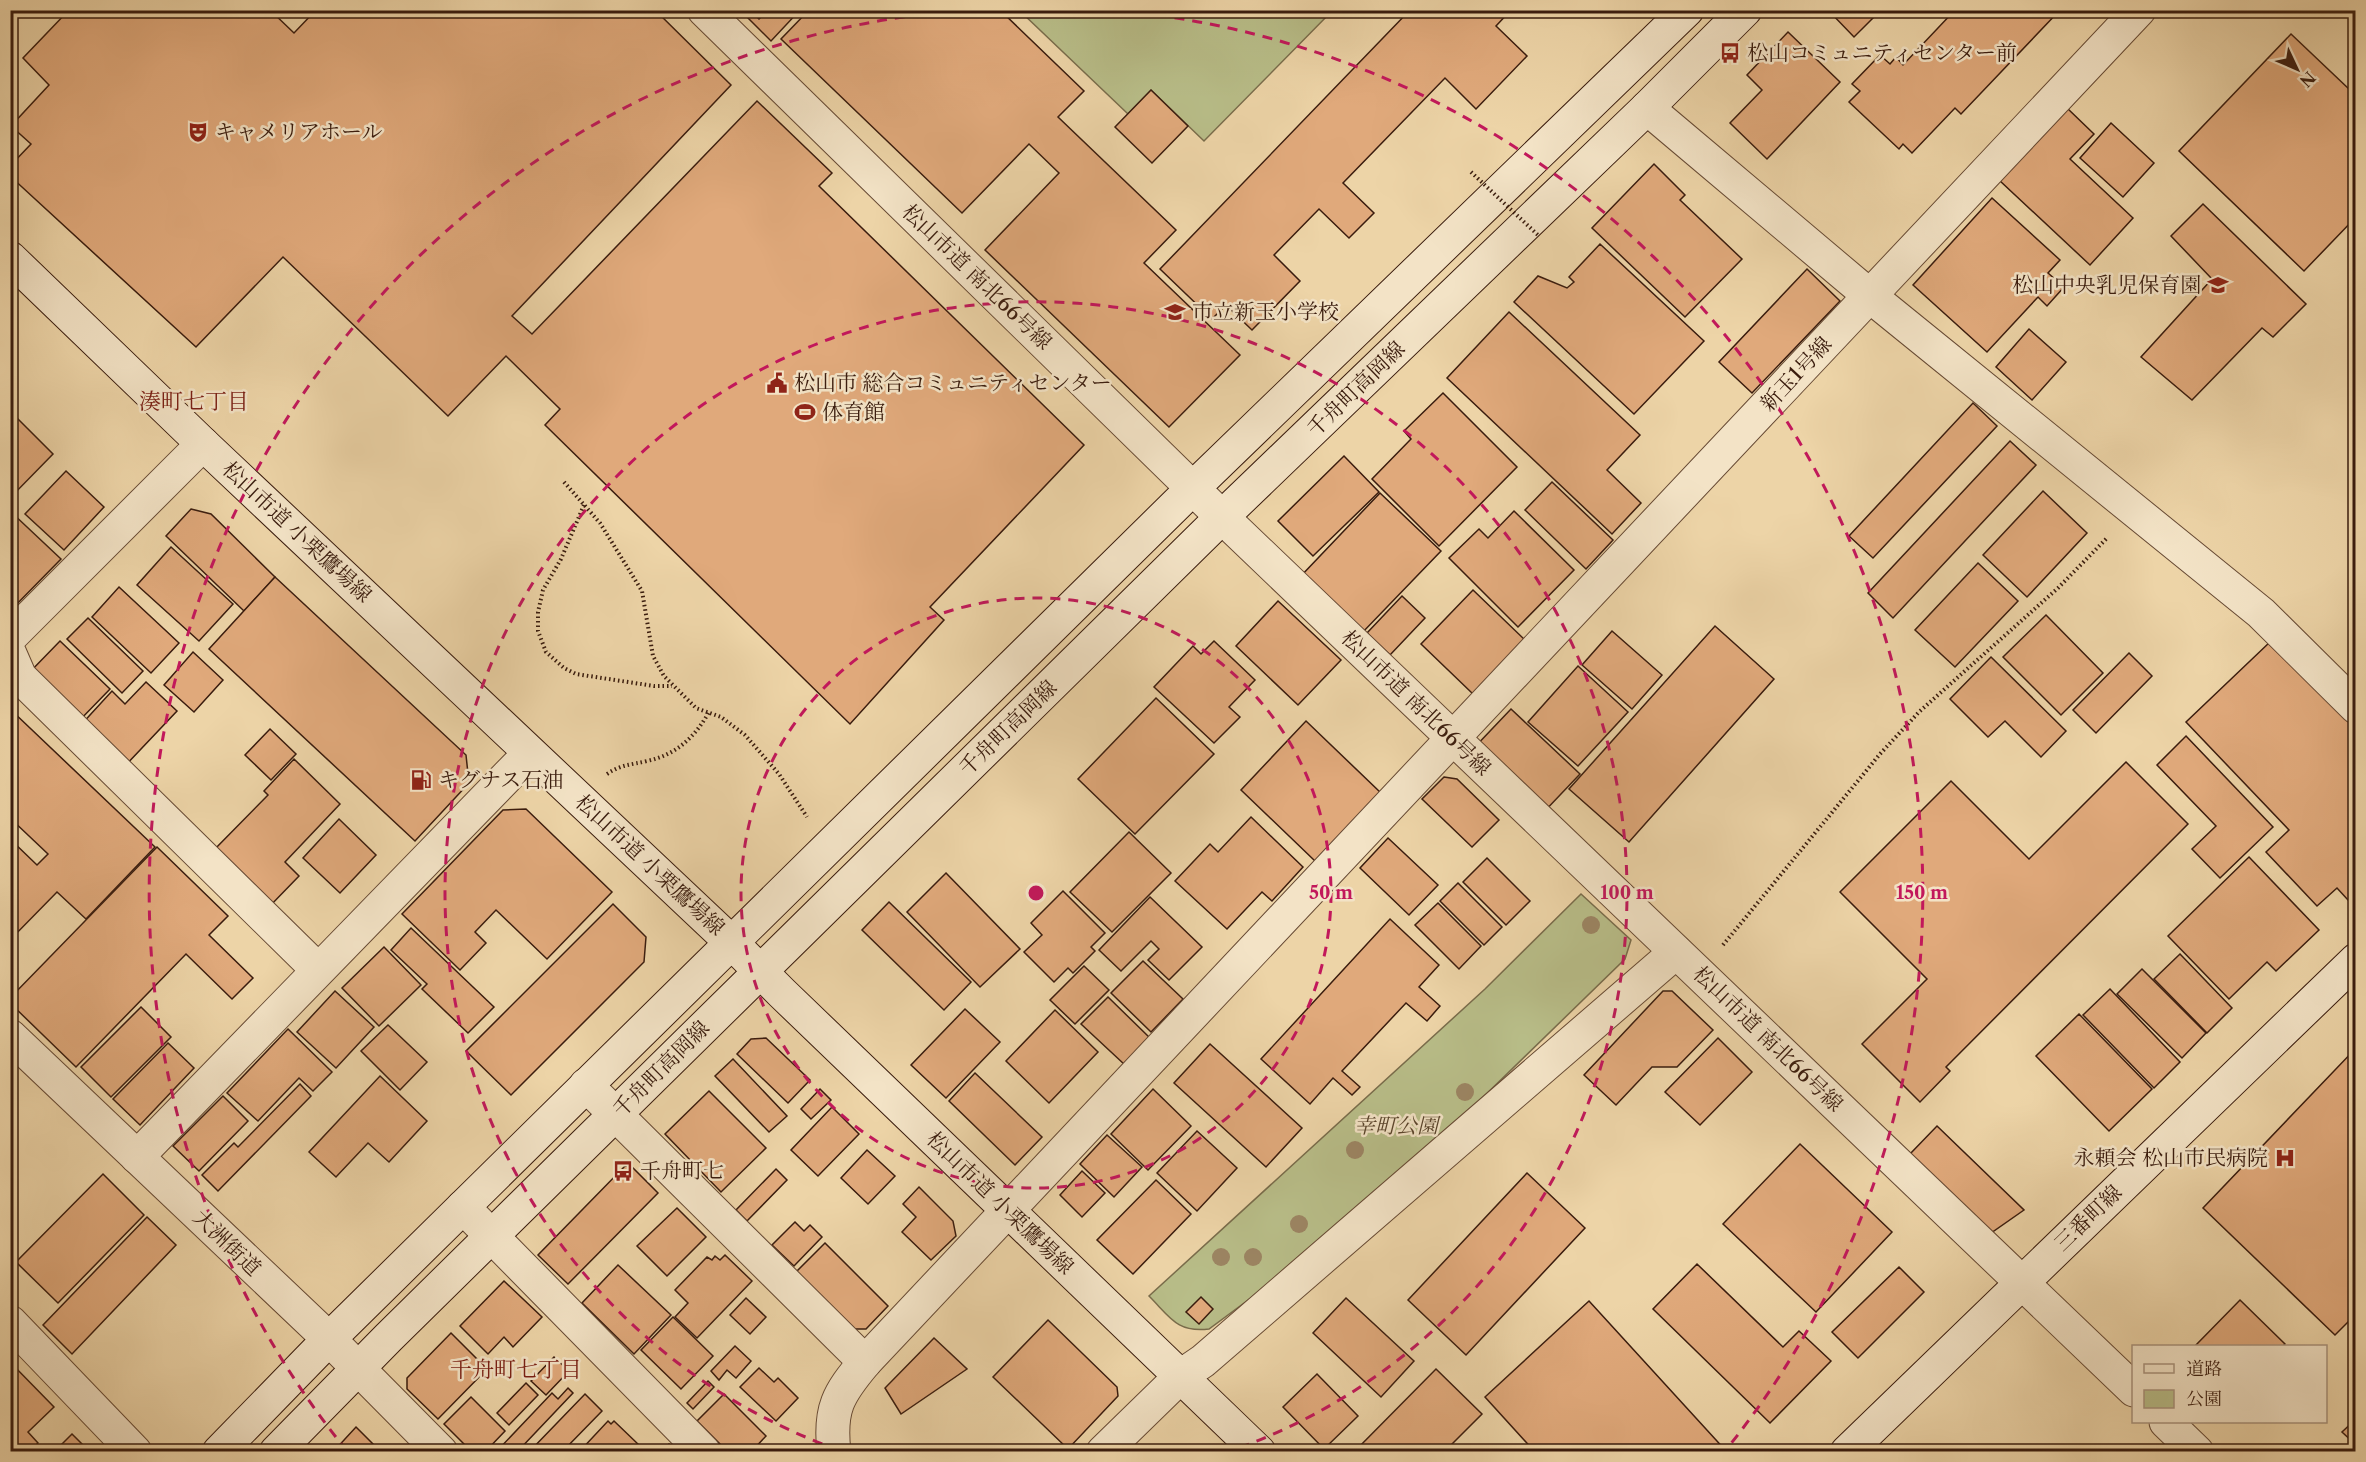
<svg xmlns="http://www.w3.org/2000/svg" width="2366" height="1462" font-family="'Libre Caslon Text','Noto Serif JP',serif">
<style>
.green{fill:#b8bd88;stroke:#796c4b;stroke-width:1.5}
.building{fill:#e0a97b;stroke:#3a1c0e;stroke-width:1.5}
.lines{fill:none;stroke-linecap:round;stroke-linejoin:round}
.street-casing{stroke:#674a34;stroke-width:35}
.secondary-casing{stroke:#3a1c0e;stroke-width:35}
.path{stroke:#3a1c0e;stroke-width:4;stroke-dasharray:1.5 3;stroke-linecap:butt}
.street{stroke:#f3e3c6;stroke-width:33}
.secondary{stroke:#f3e3c6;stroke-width:33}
.path-bridge{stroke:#3a1c0e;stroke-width:4;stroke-dasharray:1.5 3;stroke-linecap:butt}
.tree{fill:#9c8563}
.ring{fill:none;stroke:#c2185b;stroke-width:3;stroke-dasharray:10 8}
.labels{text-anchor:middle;stroke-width:5;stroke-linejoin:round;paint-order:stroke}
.poi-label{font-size:21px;fill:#3a1c0e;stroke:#f3e3c6;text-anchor:start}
.street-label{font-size:21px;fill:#3a1c0e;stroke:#f3e3c6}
.park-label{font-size:21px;font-style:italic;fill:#5a442c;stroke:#f3e3c6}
.neighbourhood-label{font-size:22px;fill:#7a1f14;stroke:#f3e3c6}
.centre{fill:#c2185b;stroke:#f3e3c6;stroke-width:3}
.ring-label{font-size:18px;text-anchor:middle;font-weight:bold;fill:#c2185b;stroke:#f3e3c6;stroke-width:5;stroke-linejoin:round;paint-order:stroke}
</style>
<rect width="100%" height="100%" fill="#edd4a7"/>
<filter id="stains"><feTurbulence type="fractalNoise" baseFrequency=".00333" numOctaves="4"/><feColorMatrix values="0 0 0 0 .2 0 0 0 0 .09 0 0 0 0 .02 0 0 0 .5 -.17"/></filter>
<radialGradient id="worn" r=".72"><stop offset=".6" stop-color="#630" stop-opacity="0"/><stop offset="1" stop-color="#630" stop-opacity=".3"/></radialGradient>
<g class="green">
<polygon points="1333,10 1204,141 1151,90 1128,114 1020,11"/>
<path d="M1581 894 1631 940 1625 959 1433 1146 1332 1238 1209 1329C1177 1333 1170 1317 1149 1296L1485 989Z"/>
</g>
<g class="building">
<polygon points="69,10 270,10 294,33 316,10 655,10 731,85 512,316 532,334 757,101 832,173 819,186 1084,445 930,607 944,620 850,724 545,425 560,409 506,356 448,416 283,257 196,347 10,176 10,166 31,144 11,126 49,85 23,58"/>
<polygon points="740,10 750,10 759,19 768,10 800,10 771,41"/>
<polygon points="809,10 1000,10 1084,91 1058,117 1176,230 1144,263 1240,355 1169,427 985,250 1059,173 1029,144 962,213 781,39"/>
<polygon points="1410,10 1511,10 1496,26 1527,56 1476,109 1445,78 1343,183 1374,213 1349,238 1319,209 1274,255 1300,281 1252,330 1226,305 1212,319 1160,269"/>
<polygon points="1828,10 1881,10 1854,37"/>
<polygon points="1955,10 2060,10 1961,114 1955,108 1912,153 1903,144 1899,149 1849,102 1860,91 1852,84 1880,55 1890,64 1896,57 1903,65"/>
<polygon points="1788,32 1840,82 1767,159 1730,123 1762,90 1747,75"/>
<polygon points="2291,34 2350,90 2356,84 2356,217 2304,271 2179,151"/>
<polygon points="1151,90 1188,126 1152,163 1115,127"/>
<polygon points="2067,108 2094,134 2070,159 2133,218 2090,265 1999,180"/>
<polygon points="2111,123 2154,163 2123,197 2080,158"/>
<polygon points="1654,164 1685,195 1680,200 1742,259 1685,317 1592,228"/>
<polygon points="1992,198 2060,260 2048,273 2064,287 2047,306 2038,297 1987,352 1913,285"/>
<polygon points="2203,204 2306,304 2273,337 2262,328 2192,400 2141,357 2212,279 2171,236"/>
<polygon points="1600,244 1704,341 1634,414 1514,302 1538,276 1567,288 1574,282 1569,277"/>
<polygon points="1807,269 1840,301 1752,393 1719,362"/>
<polygon points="1509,312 1640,435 1607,470 1641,503 1612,534 1447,378"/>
<polygon points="2029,329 2066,362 2032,400 1996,367"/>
<polygon points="1443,393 1517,467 1439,546 1372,479 1411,439 1404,431"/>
<polygon points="1973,403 1997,426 1873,558 1849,536"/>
<polygon points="18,419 53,454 10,498 10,427"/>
<polygon points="2010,441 2036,465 1893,618 1868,593"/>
<polygon points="1344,456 1379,492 1313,556 1278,521"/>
<polygon points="66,471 104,507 64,550 25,514"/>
<polygon points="1552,482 1613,540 1586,569 1525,510"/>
<polygon points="2043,491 2087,533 2027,597 1983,555"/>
<polygon points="1380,493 1441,551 1361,634 1300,577"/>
<polygon points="191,509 211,514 275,577 244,611 166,536"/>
<polygon points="10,511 61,559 10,611"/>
<polygon points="1514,511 1574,570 1518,627 1449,558 1479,529 1488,538"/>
<polygon points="171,547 233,604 199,641 137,585"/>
<polygon points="1978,563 2018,601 1955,667 1915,630"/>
<polygon points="275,577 466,755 469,783 415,841 209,649"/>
<polygon points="119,587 179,643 151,673 92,617"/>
<polygon points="1473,590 1525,640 1473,694 1421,644"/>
<polygon points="1402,596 1425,618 1390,655 1367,633"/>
<polygon points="1278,601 1341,660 1298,705 1236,646"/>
<polygon points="2046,615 2103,673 2061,715 2003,657"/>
<polygon points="88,618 143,671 122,693 67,639"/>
<polygon points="1715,626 1774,679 1629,842 1569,789"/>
<polygon points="1612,631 1662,675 1632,709 1582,665"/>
<polygon points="60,641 110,689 77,723 27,675"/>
<polygon points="1214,641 1255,680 1229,707 1240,717 1214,743 1154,687 1193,646 1201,654"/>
<polygon points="2271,641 2356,729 2356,893 2348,900 2337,888 2317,906 2266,852 2289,830 2186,722"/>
<polygon points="193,652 223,680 194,712 164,685"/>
<polygon points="2129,653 2152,676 2096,733 2073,710"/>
<polygon points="1991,657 2066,731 2041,757 2005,721 1988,737 1950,699"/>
<polygon points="1578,666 1628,712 1578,766 1528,722"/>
<polygon points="146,682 177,711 123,768 79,727 112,691 125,704"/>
<polygon points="1156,698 1214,754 1135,834 1078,779"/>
<polygon points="10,709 155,847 86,919 57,892 10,940 10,839 37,865 48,854 10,818"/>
<polygon points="1511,709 1580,774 1541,815 1472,750"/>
<polygon points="1306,721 1381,793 1315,861 1241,790"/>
<polygon points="270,729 296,754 271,780 245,755"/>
<polygon points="2186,736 2273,827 2220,878 2192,849 2216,826 2157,765"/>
<polygon points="294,759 340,804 285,862 299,876 269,907 212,852 268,795 264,791"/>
<polygon points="2126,762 2188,824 1946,1067 1950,1071 1920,1102 1862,1044 1927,979 1840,892 1951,781 2029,859"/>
<polygon points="1444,777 1457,779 1499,820 1472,847 1422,799"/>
<polygon points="526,809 612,892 547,959 496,910 475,932 486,943 460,970 402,914 503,810"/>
<polygon points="1251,817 1303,867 1272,901 1262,892 1227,929 1175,881 1210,844 1218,852"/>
<polygon points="339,819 376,855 340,893 303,858"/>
<polygon points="1129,832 1171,873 1112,932 1070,892"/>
<polygon points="1388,838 1438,885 1409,915 1360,868"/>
<polygon points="157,847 228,916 209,935 253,978 232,999 186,954 76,1067 10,1003 10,998"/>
<polygon points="2249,857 2319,930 2276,971 2267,962 2229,999 2168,936"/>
<polygon points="1487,858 1530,901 1506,925 1463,882"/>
<polygon points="946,873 1020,949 980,987 907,912"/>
<polygon points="1458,883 1502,927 1484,945 1440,901"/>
<polygon points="1063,891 1105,933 1091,947 1095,951 1073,973 1068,968 1054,982 1024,952 1042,935 1031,923"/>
<polygon points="1150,897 1202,947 1169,980 1148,960 1159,949 1151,941 1121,971 1099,950"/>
<polygon points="889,902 971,982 944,1010 862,930"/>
<polygon points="1438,903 1481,946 1459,969 1415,925"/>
<polygon points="613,904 646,937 644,962 511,1095 466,1051"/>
<polygon points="1390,919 1439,965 1419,987 1440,1006 1427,1021 1406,1003 1342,1071 1360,1087 1352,1095 1333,1078 1310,1104 1261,1059"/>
<polygon points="411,928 494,1007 468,1033 422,989 427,984 391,950"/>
<polygon points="384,947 421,985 379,1026 342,988"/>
<polygon points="2180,954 2232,1008 2207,1033 2154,979"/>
<polygon points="1143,961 1183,999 1151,1032 1111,993"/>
<polygon points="1084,966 1109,990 1075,1024 1050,1000"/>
<polygon points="2142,969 2206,1033 2182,1058 2117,994"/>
<polygon points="2110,989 2180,1062 2154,1088 2083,1015"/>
<polygon points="335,991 374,1027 336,1068 297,1032"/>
<polygon points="1663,991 1672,991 1713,1030 1677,1067 1652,1067 1616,1105 1584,1075"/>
<polygon points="1108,997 1150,1038 1125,1065 1081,1024"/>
<polygon points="141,1007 171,1037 111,1097 81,1067"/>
<polygon points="965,1009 1000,1042 946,1098 911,1065"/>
<polygon points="1055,1010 1098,1052 1049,1103 1006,1061"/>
<polygon points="2079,1014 2152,1089 2109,1131 2036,1056"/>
<polygon points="388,1025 427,1062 400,1090 361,1051"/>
<polygon points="288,1029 332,1072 313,1091 299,1078 258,1121 227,1093"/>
<polygon points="766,1038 810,1080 788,1103 737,1054 751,1039"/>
<polygon points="1718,1038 1752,1072 1700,1125 1665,1092"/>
<polygon points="168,1043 194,1068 140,1125 113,1099"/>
<polygon points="1210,1044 1302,1128 1266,1167 1174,1083"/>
<polygon points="2356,1048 2356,1314 2335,1335 2203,1208"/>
<polygon points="733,1059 787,1116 769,1132 715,1076"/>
<polygon points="975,1073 1042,1137 1015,1165 949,1101"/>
<polygon points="380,1076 427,1121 389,1162 368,1143 336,1177 309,1152"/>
<polygon points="300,1084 311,1096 218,1191 202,1175 234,1143 238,1147"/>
<polygon points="820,1089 831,1100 811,1119 801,1109"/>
<polygon points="1153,1089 1191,1126 1148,1170 1111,1134"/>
<polygon points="709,1091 766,1148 721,1192 665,1134"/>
<polygon points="223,1096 248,1121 199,1171 173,1146"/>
<polygon points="832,1107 859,1134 818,1176 791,1150"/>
<polygon points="1937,1126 2024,1210 1991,1233 1910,1154"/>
<polygon points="1197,1131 1237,1168 1197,1211 1157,1173"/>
<polygon points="1107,1135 1142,1167 1114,1197 1080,1164"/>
<polygon points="1800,1144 1892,1232 1816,1312 1723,1224"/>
<polygon points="867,1150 895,1176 868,1204 841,1178"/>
<polygon points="625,1166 632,1167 658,1193 568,1284 538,1255"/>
<polygon points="776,1169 787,1180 747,1221 736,1210"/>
<polygon points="1082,1171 1105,1193 1082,1217 1060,1195"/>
<polygon points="1527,1173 1585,1228 1466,1355 1408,1300"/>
<polygon points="103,1174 144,1215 58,1303 16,1262"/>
<polygon points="1156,1180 1191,1214 1133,1274 1097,1240"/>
<polygon points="919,1187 953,1221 956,1236 931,1260 902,1232 916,1217 903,1204"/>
<polygon points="677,1208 706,1237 667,1276 637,1246"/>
<polygon points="147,1217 176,1245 72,1354 43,1325"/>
<polygon points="795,1222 804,1231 810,1225 822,1237 794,1266 772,1245"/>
<polygon points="825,1243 888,1306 866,1329 854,1329 796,1272"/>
<polygon points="725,1255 752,1281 697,1338 675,1317 688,1303 675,1290 707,1257 712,1260 715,1256 720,1260"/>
<polygon points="1697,1264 1783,1347 1799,1331 1831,1361 1770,1423 1653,1309"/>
<polygon points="618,1265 671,1315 634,1354 582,1303"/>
<polygon points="1899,1267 1924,1292 1858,1358 1832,1332"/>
<polygon points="504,1281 542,1317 513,1347 504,1337 488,1354 460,1326"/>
<polygon points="1201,1297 1213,1309 1199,1324 1186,1312"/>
<polygon points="746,1298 766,1317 750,1334 730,1315"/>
<polygon points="1346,1298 1414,1361 1381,1397 1313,1333"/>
<polygon points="2240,1300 2285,1344 2283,1346 2195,1346"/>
<polygon points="1589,1301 1727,1452 1535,1452 1485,1397"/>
<polygon points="673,1317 713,1356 681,1389 641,1350"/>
<polygon points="1048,1320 1117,1387 1118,1396 1068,1449 993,1377"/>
<polygon points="451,1333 487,1369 438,1419 407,1389 407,1378"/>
<polygon points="934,1338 967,1369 901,1414 885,1388"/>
<polygon points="735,1346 751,1361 736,1378 727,1370 719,1380 711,1371"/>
<polygon points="554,1357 569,1371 546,1395 531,1381"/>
<polygon points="10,1362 54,1407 28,1432 38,1443 29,1452 10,1452"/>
<polygon points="759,1368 774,1382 778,1378 798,1398 776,1421 740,1387"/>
<polygon points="1436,1369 1482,1414 1444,1452 1354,1452"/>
<polygon points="1317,1374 1358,1416 1324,1449 1283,1407"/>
<polygon points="708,1381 714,1387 693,1409 687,1403"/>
<polygon points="526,1383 538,1395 509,1425 497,1413"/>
<polygon points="568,1388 573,1393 517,1452 496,1452 552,1393 558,1399"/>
<polygon points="585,1394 602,1411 562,1452 529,1452"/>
<polygon points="724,1394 766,1436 751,1452 728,1452 697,1421"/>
<polygon points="471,1397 505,1431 485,1452 472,1452 444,1424"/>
<polygon points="2356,1419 2356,1445 2342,1432"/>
<polygon points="608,1421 611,1424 614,1421 639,1445 633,1452 579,1452"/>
<polygon points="356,1427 381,1452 333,1452"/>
<polygon points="72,1434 90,1452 54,1452"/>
<polygon points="669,1444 677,1452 661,1452"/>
</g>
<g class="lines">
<g class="street-casing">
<g id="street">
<polyline points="704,10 1222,517 2134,1390"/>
<polyline points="1647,108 1870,296 2261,613 2356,707"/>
<polyline points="10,637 203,444"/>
<polyline points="10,654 20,677 318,970"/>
<polyline points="10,1036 329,1339 441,1452"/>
<polyline points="586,1085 865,1362"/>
<polyline points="137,1157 530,753"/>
<polyline points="463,1207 704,1452"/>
<polyline points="10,1322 135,1452"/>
<polyline points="2166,1422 2197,1452"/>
<path d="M834 1452C829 1409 838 1394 865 1362L2139 10"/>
<polyline points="1103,1452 1181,1376 1203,1361 1676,952"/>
</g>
</g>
<g class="secondary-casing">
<g id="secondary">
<polyline points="10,258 203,444 731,942 782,993 1259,1452"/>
<polyline points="219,1452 329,1339 1193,488 1687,10"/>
<polyline points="276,1452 388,1338 1222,517 1647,108 1745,10"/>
<polyline points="1847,1452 2356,960"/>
</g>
</g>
<g class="path">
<polyline points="564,482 600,523 642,591 653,656 664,676 696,708 721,717 745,735 779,774 807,817"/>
<polyline points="584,505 561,559 543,590 538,612 538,631 546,652 564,668 576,674 654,686 672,686"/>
<path d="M607 774C622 764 631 765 647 761 676 755 695 737 709 712"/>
<polyline points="1723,945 1880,754 1919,712 2058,588 2108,537"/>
</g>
<use href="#street" class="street"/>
<use href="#secondary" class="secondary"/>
<polyline class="path-bridge" points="1471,172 1539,236"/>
</g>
<g class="tree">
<circle cx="1591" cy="925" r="9"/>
<circle cx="1465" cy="1092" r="9"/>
<circle cx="1355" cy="1150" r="9"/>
<circle cx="1299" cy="1224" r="9"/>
<circle cx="1221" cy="1257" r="9"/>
<circle cx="1253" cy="1257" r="9"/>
</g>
<g class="ring">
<circle cx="1036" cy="893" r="295"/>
<path d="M839 1450A591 591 0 1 1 1233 1450"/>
<path d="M347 1451A886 886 0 0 1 951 11M1121 11A886 886 0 0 1 1725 1451"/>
</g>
<defs>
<g id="bus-bare" transform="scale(1.62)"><path d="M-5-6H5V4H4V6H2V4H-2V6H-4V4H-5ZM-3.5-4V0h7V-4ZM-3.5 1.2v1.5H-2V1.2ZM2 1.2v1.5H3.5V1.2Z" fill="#8f2418" stroke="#f3e3c6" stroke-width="2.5" paint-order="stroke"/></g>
<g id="theatre-bare" transform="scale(1.62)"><path d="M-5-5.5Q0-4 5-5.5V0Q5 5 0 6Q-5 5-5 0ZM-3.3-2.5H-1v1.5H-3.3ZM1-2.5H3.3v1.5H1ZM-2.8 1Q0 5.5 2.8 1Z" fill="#8f2418" stroke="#f3e3c6" stroke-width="2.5" paint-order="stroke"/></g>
<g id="school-bare" transform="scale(1.62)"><path d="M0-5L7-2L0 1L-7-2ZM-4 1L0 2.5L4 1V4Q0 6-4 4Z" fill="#8f2418" stroke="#f3e3c6" stroke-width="2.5" paint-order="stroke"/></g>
<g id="civic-bare" transform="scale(1.62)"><path d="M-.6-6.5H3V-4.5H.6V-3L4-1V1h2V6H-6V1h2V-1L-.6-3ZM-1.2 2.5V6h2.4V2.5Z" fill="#8f2418" stroke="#f3e3c6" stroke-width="2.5" paint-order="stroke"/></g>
<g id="stadium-bare" transform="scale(1.62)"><path d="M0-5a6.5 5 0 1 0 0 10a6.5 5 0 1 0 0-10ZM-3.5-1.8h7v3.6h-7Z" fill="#8f2418" stroke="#f3e3c6" stroke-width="2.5" paint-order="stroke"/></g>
<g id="fuel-bare" transform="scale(1.62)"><path d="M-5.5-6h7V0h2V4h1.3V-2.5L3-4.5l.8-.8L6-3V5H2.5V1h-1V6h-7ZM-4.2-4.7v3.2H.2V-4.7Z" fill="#8f2418" stroke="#f3e3c6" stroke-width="2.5" paint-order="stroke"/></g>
<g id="hospital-bare" transform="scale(1.62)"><path d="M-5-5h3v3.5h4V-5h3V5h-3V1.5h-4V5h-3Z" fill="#8f2418" stroke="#f3e3c6" stroke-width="2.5" paint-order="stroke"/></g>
</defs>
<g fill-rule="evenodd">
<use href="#bus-bare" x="1730" y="53"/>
<use href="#theatre-bare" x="198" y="132"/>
<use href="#school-bare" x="2218" y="285"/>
<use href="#school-bare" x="1175" y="312"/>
<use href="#civic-bare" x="777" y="383"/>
<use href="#stadium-bare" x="805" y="412"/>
<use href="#fuel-bare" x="421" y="780"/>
<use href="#hospital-bare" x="2285" y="1158"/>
<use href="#bus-bare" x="623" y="1171"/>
</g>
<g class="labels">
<g class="poi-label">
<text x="1747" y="60">松山コミュニティセンター前</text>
<text x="215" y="139">キャメリアホール</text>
<text x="2201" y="292" text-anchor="end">松山中央乳児保育園</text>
<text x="1192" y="319">市立新玉小学校</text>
<text x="794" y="390">松山市 総合コミュニティセンター</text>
<text x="822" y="419">体育館</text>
<text x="438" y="787">キグナス石油</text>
<text x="2268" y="1165" text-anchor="end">永頼会 松山市民病院</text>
<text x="640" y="1178">千舟町七</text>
</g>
<g class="street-label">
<text transform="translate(977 277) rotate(44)" y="7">松山市道 南北66号線</text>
<text transform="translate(1796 374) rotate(-47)" y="7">新玉1号線</text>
<text transform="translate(1356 389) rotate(-44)" y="7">千舟町高岡線</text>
<text transform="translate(297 532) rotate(43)" y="7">松山市道 小栗鷹場線</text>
<text transform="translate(1416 703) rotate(44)" y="7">松山市道 南北66号線</text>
<text transform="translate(1008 728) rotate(-44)" y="7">千舟町高岡線</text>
<text transform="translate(650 865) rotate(43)" y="7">松山市道 小栗鷹場線</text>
<text transform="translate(1768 1039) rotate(44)" y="7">松山市道 南北66号線</text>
<text transform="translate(661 1069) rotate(-45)" y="7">千舟町高岡線</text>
<text transform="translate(1000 1203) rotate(44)" y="7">松山市道 小栗鷹場線</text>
<text transform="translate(2088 1218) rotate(-44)" y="7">三番町線</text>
<text transform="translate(227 1243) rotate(44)" y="7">大洲街道</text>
</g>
<g class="park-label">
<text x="1396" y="1133">幸町公園</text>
</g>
<g class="neighbourhood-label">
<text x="194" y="409">湊町七丁目</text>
<text x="516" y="1377">千舟町七丁目</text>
</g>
</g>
<circle cx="1036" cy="893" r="9" class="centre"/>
<g class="ring-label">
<text x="1331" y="899">50 m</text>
<text x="1627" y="899">100 m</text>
<text x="1922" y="899">150 m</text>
</g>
<rect width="2366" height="1462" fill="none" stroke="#edd4a7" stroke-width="36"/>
<rect x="12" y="12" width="2342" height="1438" fill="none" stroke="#3a1c0e" stroke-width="3"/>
<rect x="18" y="18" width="2330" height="1426" fill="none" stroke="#3a1c0e" stroke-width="1.5"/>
<rect x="2132" y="1345" width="195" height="78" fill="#f3e3c6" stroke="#a9937c" stroke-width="1.5"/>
<rect x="2144" y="1364" width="30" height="9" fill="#f3e3c6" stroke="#a9937c" stroke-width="1.5"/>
<text x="2186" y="1375" font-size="18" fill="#3a1c0e">道路</text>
<rect x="2144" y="1390" width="30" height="18" fill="#b8bd88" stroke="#a9937c" stroke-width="1.5"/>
<text x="2186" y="1405" font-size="18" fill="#3a1c0e">公園</text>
<g transform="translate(2297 69) rotate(134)" stroke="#f3e3c6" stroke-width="4.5" paint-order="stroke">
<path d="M0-4.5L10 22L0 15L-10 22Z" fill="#3a1c0e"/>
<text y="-9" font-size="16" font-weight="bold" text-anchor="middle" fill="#3a1c0e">N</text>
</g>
<rect width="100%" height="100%" filter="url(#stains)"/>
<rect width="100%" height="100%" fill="url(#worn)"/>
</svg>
